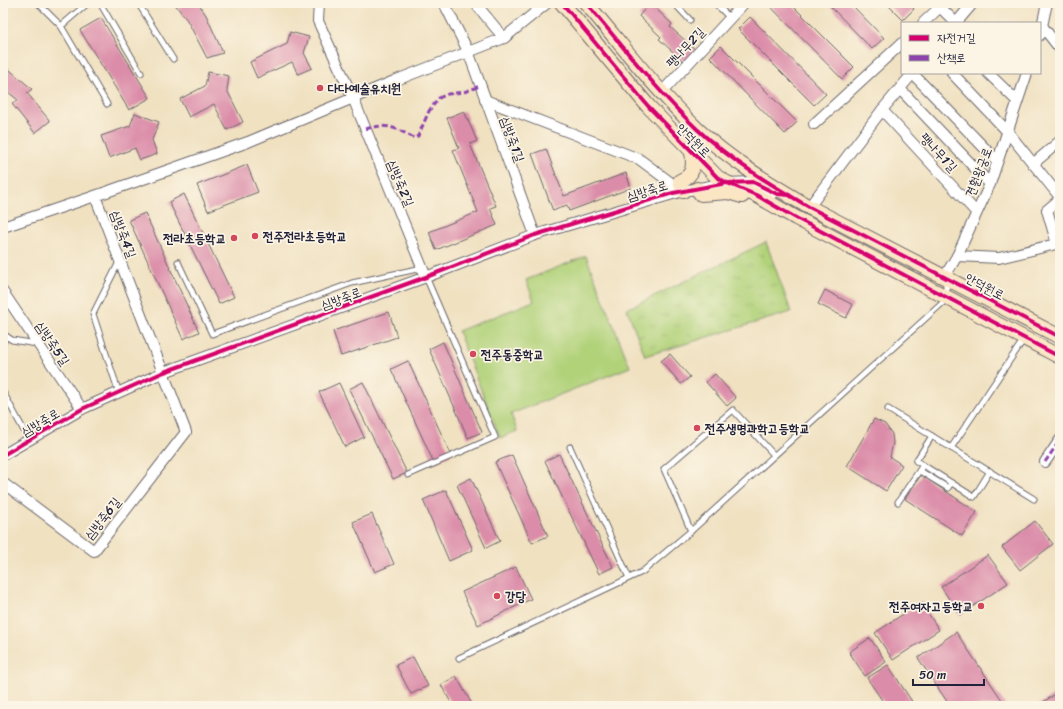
<svg xmlns="http://www.w3.org/2000/svg" width="1063" height="709" font-family="Sriracha,'Poor Story',sans-serif">
<style>
.grass{fill:url(#grass-tufts);stroke:#6a7a5a}
.park{fill:#b1d279;stroke:#6a7a5a}
.building{fill:#db8ca9}
.lines{fill:none;stroke-linecap:round;stroke-linejoin:round}
.lane-casing{stroke:#6a656a;stroke-width:7}
.street-casing{stroke:#6a656a;stroke-width:12}
.secondary-casing{stroke:#6a656a;stroke-width:16}
.lane{stroke:#fff;stroke-width:5}
.street{stroke:#fff;stroke-width:10}
.secondary{stroke:#fbe6c3;stroke-width:14}
.quiet{stroke:#8e44ad;stroke-width:3;stroke-dasharray:6 3;stroke-linecap:butt}
.cycleway-casing{stroke:#fcf5e5;stroke-width:6}
.cycleway{stroke:#d6006c;stroke-width:4}
.poi-dot{fill:#d1495b;stroke:#fcf5e5;stroke-width:1.5}
.labels{text-anchor:middle;stroke-width:3.5;stroke-linejoin:round;paint-order:stroke}
.street-label{font-size:13px;fill:#22223b;stroke:#fcf5e5}
.poi-label{font-size:13px;font-weight:bold;fill:#22223b;stroke:#fcf5e5;text-anchor:start}
</style>
<defs>
<pattern id="grass-tufts" width="24" height="20" patternUnits="userSpaceOnUse"><rect width="24" height="20" fill="#b1d279"/><path d="M3 7l-1-3M5 7V3M7 7l1-3M15 17l-1-3M17 17v-4M19 17l1-3" fill="none" stroke="#98b46a"/></pattern>
</defs>
<rect width="100%" height="100%" fill="#fcf5e5"/>
<filter id="ink" filterUnits="userSpaceOnUse"><feTurbulence type="fractalNoise" baseFrequency=".025" numOctaves="2"/><feDisplacementMap in="SourceGraphic" scale="8" xChannelSelector="R" yChannelSelector="G"/><feConvolveMatrix kernelMatrix="1 2 1 2 8 2 1 2 1" color-interpolation-filters="sRGB"/></filter>
<filter id="wash" filterUnits="userSpaceOnUse"><feTurbulence type="fractalNoise" baseFrequency=".012" numOctaves="4" result="noise"/><feDisplacementMap in="SourceGraphic" scale="16" xChannelSelector="R" yChannelSelector="G"/><feGaussianBlur stdDeviation="0.9" result="paint"/><feColorMatrix in="noise" values="0 0 0 0 0 0 0 0 0 0 0 0 0 0 0 0 0 1.4 0 .05"/><feComposite in="paint" operator="in"/></filter>
<g filter="url(#wash)">
<rect width="100%" height="100%" fill="#f0e1c1"/>
<polygon class="grass" points="766,242 791,312 645,356 627,309"/>
<polygon class="park" points="586,256 630,367 511,414 517,431 500,438 458,331 534,301 526,280"/>
<g id="blocks">
<g class="building">
<polygon points="174,3 198,3 206,15 223,53 207,58 187,20"/>
<polygon points="650,3 672,24 670,27 696,50 685,63 659,39 661,37 639,16"/>
<polygon points="767,3 790,3 854,67 842,79"/>
<polygon points="827,3 850,3 884,38 872,49"/>
<polygon points="886,3 909,3 914,9 903,20"/>
<polygon points="750,17 826,94 814,105 738,29"/>
<polygon points="101,18 150,98 129,110 80,30"/>
<polygon points="290,32 309,37 304,53 312,68 298,74 292,62 257,78 250,62 287,44"/>
<polygon points="721,46 797,122 785,134 710,57"/>
<polygon points="5,66 32,89 27,93 50,121 35,133 12,104 18,100 3,88 3,68"/>
<polygon points="208,72 229,76 227,90 243,122 227,130 214,104 189,117 180,99 205,86"/>
<polygon points="464,111 477,141 470,144 496,206 490,208 497,225 436,250 429,232 478,212 453,150 459,148 447,118"/>
<polygon points="135,113 159,122 152,140 157,154 140,160 135,148 109,158 101,136 130,126"/>
<polygon points="546,149 564,196 626,173 631,188 569,211 567,205 553,211 532,154"/>
<polygon points="247,165 258,192 208,211 197,185"/>
<polygon points="184,194 234,297 219,304 169,202"/>
<polygon points="145,213 199,332 183,339 129,220"/>
<polygon points="825,290 853,305 846,318 818,304"/>
<polygon points="389,312 397,337 341,356 333,331"/>
<polygon points="443,342 482,432 468,438 429,349"/>
<polygon points="670,354 690,377 681,384 661,361"/>
<polygon points="408,361 451,455 434,463 391,369"/>
<polygon points="715,374 736,398 727,406 706,382"/>
<polygon points="363,382 407,473 393,479 349,389"/>
<polygon points="339,383 364,437 345,447 319,392"/>
<polygon points="874,419 885,424 892,434 893,443 890,457 902,465 886,491 847,466"/>
<polygon points="559,454 613,567 599,574 545,461"/>
<polygon points="512,455 548,536 532,543 495,462"/>
<polygon points="921,475 977,512 962,536 905,499"/>
<polygon points="471,478 500,541 486,548 457,485"/>
<polygon points="446,490 473,550 449,561 423,500"/>
<polygon points="372,514 394,564 375,572 353,522"/>
<polygon points="1035,521 1053,544 1020,570 1002,547"/>
<polygon points="988,555 1008,583 960,615 941,587"/>
<polygon points="516,567 531,599 478,625 462,592"/>
<polygon points="921,602 939,630 893,660 875,633"/>
<polygon points="956,632 1006,706 950,706 918,658"/>
<polygon points="870,638 886,662 865,676 849,652"/>
<polygon points="413,657 428,686 411,694 396,665"/>
<polygon points="888,665 915,706 886,706 867,678"/>
<polygon points="456,676 473,706 453,706 441,685"/>
<polygon points="1054,695 1060,706 1037,706"/>
</g>
</g>
</g>
<g filter="url(#ink)">
<use href="#blocks" fill-opacity="0" stroke="#6a656a" stroke-width="1"/>
<g class="lines">
<g class="lane-casing">
<g id="lane">
<polyline points="38,3 61,26"/>
<polyline points="88,3 61,26 107,104"/>
<polyline points="100,3 141,73"/>
<polyline points="138,3 173,59"/>
<polyline points="674,3 690,20"/>
<polyline points="715,3 730,18"/>
<polyline points="178,262 212,334 352,283 422,268"/>
<polyline points="3,334 12,340 37,344"/>
<polyline points="3,343 6,336"/>
<polyline points="3,392 29,440"/>
<polyline points="119,393 93,314 120,260"/>
<polyline points="888,409 1034,499"/>
<polyline points="570,447 629,578"/>
<polyline points="951,448 1024,339"/>
<polyline points="923,465 916,461 932,436"/>
<polyline points="920,471 948,488 951,483"/>
<polyline points="408,475 495,437 426,277"/>
<polyline points="898,502 923,465 974,497 990,471"/>
<polyline points="691,531 664,469 733,410 774,455"/>
<polyline points="459,658 642,572 691,531 948,298 945,280"/>
</g>
</g>
<g class="street-casing">
<g id="street">
<polyline points="319,3 318,21 353,98 426,277"/>
<polyline points="444,3 468,51 535,235"/>
<polyline points="475,3 504,38"/>
<polyline points="923,23 940,7 956,23"/>
<polyline points="956,23 973,3"/>
<polyline points="1043,27 1060,49"/>
<polyline points="1040,35 1047,3"/>
<polyline points="952,73 1007,131 1060,197"/>
<polyline points="988,73 1017,101"/>
<polyline points="913,74 997,161"/>
<polyline points="900,89 990,184"/>
<polyline points="662,92 744,3"/>
<polyline points="485,100 639,159 670,182 673,193"/>
<polyline points="882,110 976,212"/>
<polyline points="814,124 902,43"/>
<polyline points="1033,164 1060,141"/>
<polyline points="95,196 248,142 394,81 504,38 547,3"/>
<polyline points="809,207 882,110 913,73"/>
<polyline points="3,227 95,196 186,432 94,551 3,483"/>
<polyline points="1057,244 1047,210 1060,199"/>
<polyline points="957,256 999,258 1060,243"/>
<polyline points="945,276 957,256 990,184 1027,73"/>
<polyline points="3,292 82,409"/>
<polyline points="3,455 82,409 164,372 426,277 535,235 683,191 727,183 753,182 774,193"/>
<polyline points="1045,462 1060,440"/>
</g>
</g>
<g class="secondary-casing">
<g id="secondary">
<polyline points="562,3 648,106 717,177 727,183 756,195 796,218 1060,357"/>
<path d="M586 3C622 45 656 90 697 129 730 160 770 184 809 207L1060 337"/>
<polyline points="697,189 701,194 728,192 742,196"/>
<path d="M683 191 680 181C694 175 694 167 692 152"/>
</g>
</g>
<use href="#lane" class="lane"/>
<use href="#street" class="street"/>
<use href="#secondary" class="secondary"/>
<g class="quiet">
<path d="M365 129C387 123 394 127 414 138L418 136 429 111 439 98 448 94 464 92 480 86"/>
<polyline points="1045,462 1060,440"/>
</g>
<g class="cycleway-casing">
<g id="cycleway">
<polyline points="562,3 648,106 717,177 727,183 756,195 796,218 1060,357"/>
<path d="M586 3C622 45 656 90 697 129 730 160 770 184 809 207L1060 337"/>
<polyline points="3,455 82,409 164,372 426,277 535,235 673,193 727,183 753,182 777,194 789,195"/>
</g>
</g>
<use href="#cycleway" class="cycleway"/>
</g>
</g>
<g class="poi-dot">
<circle cx="320" cy="88" r="4"/>
<circle cx="255" cy="236" r="4"/>
<circle cx="234" cy="238" r="4"/>
<circle cx="473" cy="354" r="4"/>
<circle cx="697" cy="428" r="4"/>
<circle cx="497" cy="596" r="4"/>
<circle cx="981" cy="606" r="4"/>
</g>
<g class="labels">
<g class="street-label">
<text transform="translate(685 47) rotate(-47)" y="5">팽나무2길</text>
<text transform="translate(513 139) rotate(70)" y="5">심방죽1길</text>
<text transform="translate(694 140) rotate(45)" y="5">안덕원로</text>
<text transform="translate(939 152) rotate(47)" y="5">팽나무1길</text>
<text transform="translate(978 172) rotate(-69)" y="5">견훤왕궁로</text>
<text transform="translate(401 183) rotate(67)" y="5">심방죽2길</text>
<text transform="translate(647 190) rotate(-17)" y="5">심방죽로</text>
<text transform="translate(124 234) rotate(69)" y="5">심방죽4길</text>
<text transform="translate(985 286) rotate(28)" y="5">안덕원로</text>
<text transform="translate(341 298) rotate(-20)" y="5">심방죽로</text>
<text transform="translate(53 343) rotate(56)" y="5">심방죽5길</text>
<text transform="translate(40 422) rotate(-30)" y="5">심방죽로</text>
<text transform="translate(102 518) rotate(-52)" y="5">심방죽6길</text>
</g>
<g class="poi-label">
<text x="328" y="93">다다예술유치원</text>
<text x="263" y="241">전주전라초등학교</text>
<text x="226" y="243" text-anchor="end">전라초등학교</text>
<text x="481" y="359">전주동중학교</text>
<text x="705" y="433">전주생명과학고등학교</text>
<text x="505" y="601">강당</text>
<text x="973" y="611" text-anchor="end">전주여자고등학교</text>
</g>
</g>
<rect width="1063" height="709" fill="none" stroke="#fcf5e5" stroke-width="16"/>
<rect x="901" y="22" width="140" height="52" fill="#fcf5e5" stroke="#a5a1a1"/>
<rect x="909" y="35" width="20" height="6" fill="#d6006c" stroke="#a5a1a1"/>
<text x="937" y="42" font-size="12" fill="#22223b">자전거길</text>
<rect x="909" y="55" width="20" height="6" fill="#8e44ad" stroke="#a5a1a1"/>
<text x="937" y="62" font-size="12" fill="#22223b">산책로</text>
<path d="M913 679v6h71v-6" fill="none" stroke="#22223b" stroke-width="2"/>
<text x="919" y="679" font-size="12" fill="#22223b" stroke="#fcf5e5" stroke-width="3" paint-order="stroke">50 m</text>
</svg>
